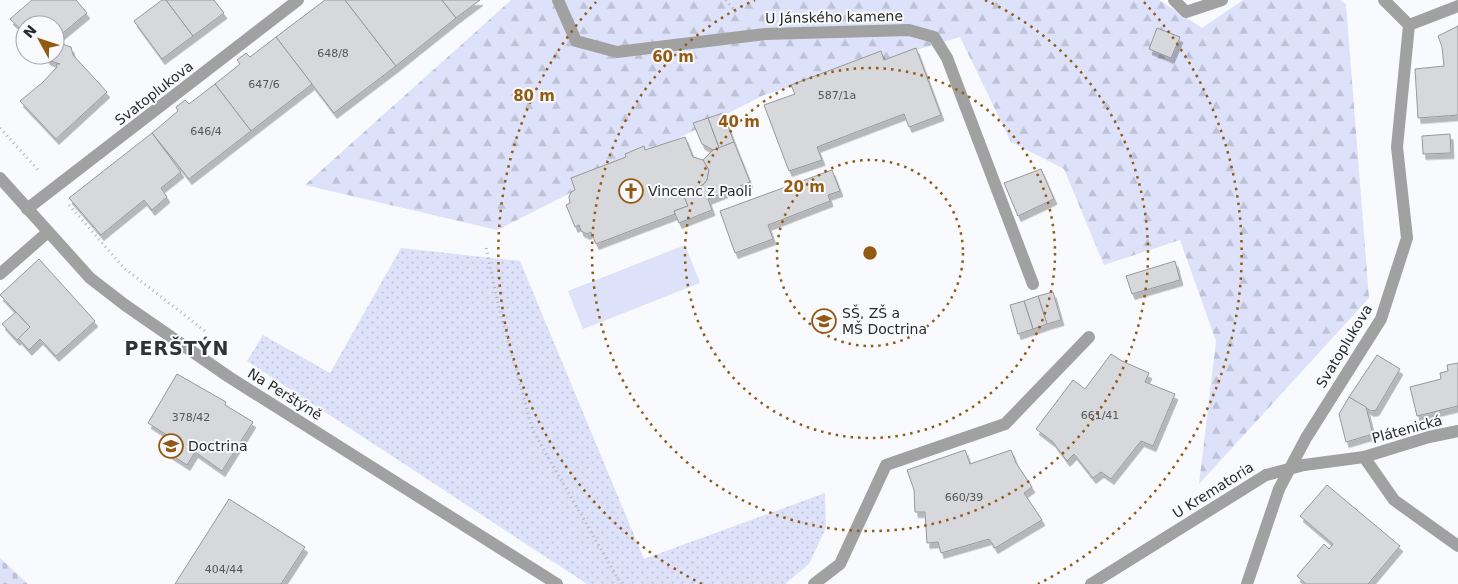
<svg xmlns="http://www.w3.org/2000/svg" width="1458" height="584" font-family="'DejaVu Sans',sans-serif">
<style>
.grass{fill:url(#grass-dots)}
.forest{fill:url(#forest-firs)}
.cemetery{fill:url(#cemetery-stones)}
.garden{fill:#dde2fa}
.building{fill:#d7d8db;stroke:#97989b;filter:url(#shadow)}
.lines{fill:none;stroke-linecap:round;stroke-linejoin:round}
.path{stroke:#b2b3b5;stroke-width:3;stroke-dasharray:1 4;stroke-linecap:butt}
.service{stroke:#a1a1a2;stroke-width:12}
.minor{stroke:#a1a1a2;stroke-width:12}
.minor-bridge{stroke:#a1a1a2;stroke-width:12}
.ring{fill:none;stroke:#925a13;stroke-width:2.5;stroke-dasharray:2.5 5}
.labels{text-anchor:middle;stroke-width:4;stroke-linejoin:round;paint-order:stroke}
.number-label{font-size:11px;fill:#555658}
.street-label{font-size:14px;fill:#2a2a2c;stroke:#f9fafd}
.poi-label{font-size:14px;fill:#2a2a2c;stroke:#f9fafd;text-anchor:start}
.district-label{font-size:19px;font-weight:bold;letter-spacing:1px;fill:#313234;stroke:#f9fafd}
.centre{fill:#925a13;stroke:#f9fafd;stroke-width:2.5}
.ring-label{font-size:15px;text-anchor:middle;font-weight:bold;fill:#925a13;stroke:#f9fafd;stroke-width:4;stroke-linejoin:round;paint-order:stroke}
</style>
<defs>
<pattern id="grass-dots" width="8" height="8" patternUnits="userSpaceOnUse" patternTransform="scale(1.25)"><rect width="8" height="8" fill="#dde2fa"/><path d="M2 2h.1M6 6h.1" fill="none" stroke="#bec2d6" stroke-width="1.8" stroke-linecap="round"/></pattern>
<pattern id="forest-firs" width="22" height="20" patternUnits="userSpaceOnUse" patternTransform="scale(1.25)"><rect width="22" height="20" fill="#dde2fa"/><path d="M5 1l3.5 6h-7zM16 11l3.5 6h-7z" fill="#bec2d6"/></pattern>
<pattern id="cemetery-stones" width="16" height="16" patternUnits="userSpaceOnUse" patternTransform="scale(1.25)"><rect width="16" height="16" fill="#dde2fa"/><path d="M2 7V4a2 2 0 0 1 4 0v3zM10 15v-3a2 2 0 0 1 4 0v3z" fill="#bec2d6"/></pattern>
<filter id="shadow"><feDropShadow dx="3" dy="5.5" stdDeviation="0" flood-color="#0004"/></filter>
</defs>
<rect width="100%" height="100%" fill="#f9fafd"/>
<polygon class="grass" points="401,248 520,261 644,559 825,493 826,528 809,564 785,584 587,584 247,361 263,335 330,373"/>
<polygon class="forest" points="511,0 1159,0 1202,28 1243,0 1340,0 1346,4 1369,298 1199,484 1216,341 1180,240 1104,265 1064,169 1011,142 960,37 764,95 497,230 305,185"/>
<polygon class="cemetery" points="0,558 28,584 0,584"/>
<polygon class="garden" points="685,245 700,283 583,329 568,291"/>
<g class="building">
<polygon points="32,0 76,0 87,13 58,37 65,45 71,47 73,55 107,92 56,139 20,101 43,82 57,67 56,64 60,64 48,60 44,55 55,55 55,25 25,25 25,33 10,19"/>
<polygon points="162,0 166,0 193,36 162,59 134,21"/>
<polygon points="166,0 214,0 224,13 193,36"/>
<polygon points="325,0 345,0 396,66 334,113 276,37"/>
<polygon points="345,0 442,0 456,18 396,66"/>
<polygon points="442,0 480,0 456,18"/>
<polygon points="1458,26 1458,115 1418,118 1415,69 1444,66 1442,47 1438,36"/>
<polygon points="1157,28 1180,37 1171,58 1149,49"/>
<polygon points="276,37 312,84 251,131 215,84 240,64 237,60 246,53 250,57"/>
<polygon points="916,48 941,115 909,127 904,114 817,147 822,160 789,171 764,105 795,94 791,85 881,51 884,60"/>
<polygon points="215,84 251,131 189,179 152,133 178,111 176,107 185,100 189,104"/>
<polygon points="723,113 734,142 719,148 708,118"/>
<polygon points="708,118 719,148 713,150 702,144 693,123"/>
<polygon points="152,133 181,172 161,188 167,197 152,210 144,200 101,235 69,198"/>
<polygon points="1450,134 1451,153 1423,154 1422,136"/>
<polygon points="685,137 693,157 703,160 709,170 707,180 703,185 683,194 688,206 674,211 675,214 596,244 591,232 587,234 581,231 579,225 575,227 566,205 570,203 569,197 571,192 575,190 571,178 626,157 625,154 644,146 645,150"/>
<polygon points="734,142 750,182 708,199 712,210 679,223 674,211 688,206 683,194 703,185 707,180 709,170 703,160 713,150"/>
<polygon points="1041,169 1054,199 1018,216 1004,183"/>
<polygon points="832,170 840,191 828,195 830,201 768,225 773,239 735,253 720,211"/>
<polygon points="39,259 95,321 56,356 40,339 29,350 18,338 30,327 0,295"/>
<polygon points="1175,261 1180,280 1132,294 1126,276"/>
<polygon points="1053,292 1061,320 1047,324 1038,296"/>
<polygon points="1038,296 1047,324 1033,329 1024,301"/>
<polygon points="1024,301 1033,329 1018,334 1010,305"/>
<polygon points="16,312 30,327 17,340 2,324"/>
<polygon points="1111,354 1122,361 1149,373 1145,382 1175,394 1153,446 1141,441 1111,479 1101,472 1093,478 1074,454 1067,461 1053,442 1036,429 1073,380 1085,389"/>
<polygon points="1377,355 1400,369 1376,410 1371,411 1349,397"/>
<polygon points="1458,363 1458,406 1417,416 1410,387 1441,379 1440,373 1448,371 1447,365"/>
<polygon points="177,374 226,402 225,405 253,422 222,471 195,452 187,465 167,452 175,440 148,423"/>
<polygon points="1349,397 1366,407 1373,434 1346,442 1339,414"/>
<polygon points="965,450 970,464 1011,450 1016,463 1032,487 1024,493 1042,520 995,548 989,539 941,553 938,542 927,543 925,512 915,512 914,490 907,470"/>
<polygon points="1327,485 1400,546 1368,584 1306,584 1297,576 1324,544 1329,549 1333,544 1300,516"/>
<polygon points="229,499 305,547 281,584 175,584"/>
</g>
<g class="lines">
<g class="path">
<polyline points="726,0 738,15"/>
<polyline points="0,128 40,172"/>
<polyline points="69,205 124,268 205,331"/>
<polyline points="486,248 499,308 533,431 621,584"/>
</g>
<g class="service">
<polyline points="0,274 48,232"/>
<polyline points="814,584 840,564 886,465 1005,424 1089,337"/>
</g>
<g class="minor">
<polyline points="558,0 576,41 617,52 765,34 909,30 934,37 947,58 1033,284"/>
<polyline points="1174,0 1186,12 1222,0"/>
<polyline points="1409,25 1458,6"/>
<polyline points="0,178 90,278 125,305 229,377 557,584"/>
<polyline points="27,209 298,0"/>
<polyline points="1364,457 1394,500 1458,546"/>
<polyline points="1304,465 1364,457 1429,437 1458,431"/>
<polyline points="1091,584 1266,475"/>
<polyline points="1247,584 1279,489 1306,438 1381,319 1407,238 1397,147 1409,25 1384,0"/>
</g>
<polyline class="minor-bridge" points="1266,475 1304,465"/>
</g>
<g class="ring">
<circle cx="870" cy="253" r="93"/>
<circle cx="870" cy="253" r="185"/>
<path d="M985 0A278 278 0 1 1 755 0"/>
<path d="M702 584A371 371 0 0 1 596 2M1144 2A371 371 0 0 1 1038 584"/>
</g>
<defs>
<g id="church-ring" transform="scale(1.25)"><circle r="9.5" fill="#f9fafd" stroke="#925a13" stroke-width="1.5"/><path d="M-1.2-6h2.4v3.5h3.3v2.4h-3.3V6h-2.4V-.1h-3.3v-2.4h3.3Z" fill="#925a13"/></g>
<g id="school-ring" transform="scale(1.25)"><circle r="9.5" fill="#f9fafd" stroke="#925a13" stroke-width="1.5"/><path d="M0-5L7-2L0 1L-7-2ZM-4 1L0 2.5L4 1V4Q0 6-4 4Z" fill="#925a13"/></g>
</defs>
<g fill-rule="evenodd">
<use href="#church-ring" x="631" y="191"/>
<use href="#school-ring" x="824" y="321"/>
<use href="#school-ring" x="171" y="446"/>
</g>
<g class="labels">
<g class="number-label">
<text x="333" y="57">648/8</text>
<text x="264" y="88">647/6</text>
<text x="837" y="99">587/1a</text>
<text x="206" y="135">646/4</text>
<text x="1100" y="419">661/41</text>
<text x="191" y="421">378/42</text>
<text x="964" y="501">660/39</text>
<text x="224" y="573">404/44</text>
</g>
<g class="street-label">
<text transform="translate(834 17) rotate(-1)" y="5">U Jánského kamene</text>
<text transform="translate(154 93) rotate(-38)" y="5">Svatoplukova</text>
<text transform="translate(1344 346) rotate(-59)" y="5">Svatoplukova</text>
<text transform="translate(285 394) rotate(32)" y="5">Na Perštýně</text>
<text transform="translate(1407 429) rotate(-15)" y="5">Plátenická</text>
<text transform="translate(1213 490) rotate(-32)" y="5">U Krematoria</text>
</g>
<g class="poi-label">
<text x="648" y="196">Vincenc z Paoli</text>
<text x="842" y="318">SŠ, ZŠ a<tspan x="842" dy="16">MŠ Doctrina</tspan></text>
<text x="188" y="451">Doctrina</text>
</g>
<g class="district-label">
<text x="177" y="355">PERŠTÝN</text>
</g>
</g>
<circle cx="870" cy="253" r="8" class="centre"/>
<g class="ring-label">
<text x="673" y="62">60 m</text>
<text x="534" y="101">80 m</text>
<text x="739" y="127">40 m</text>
<text x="804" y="192">20 m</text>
</g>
<g transform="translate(40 40) rotate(310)"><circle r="24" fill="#f9fafd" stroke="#a6a7a9"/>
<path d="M0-4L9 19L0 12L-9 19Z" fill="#925a13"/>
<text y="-8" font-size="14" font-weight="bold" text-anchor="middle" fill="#2a2a2c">N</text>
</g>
</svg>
